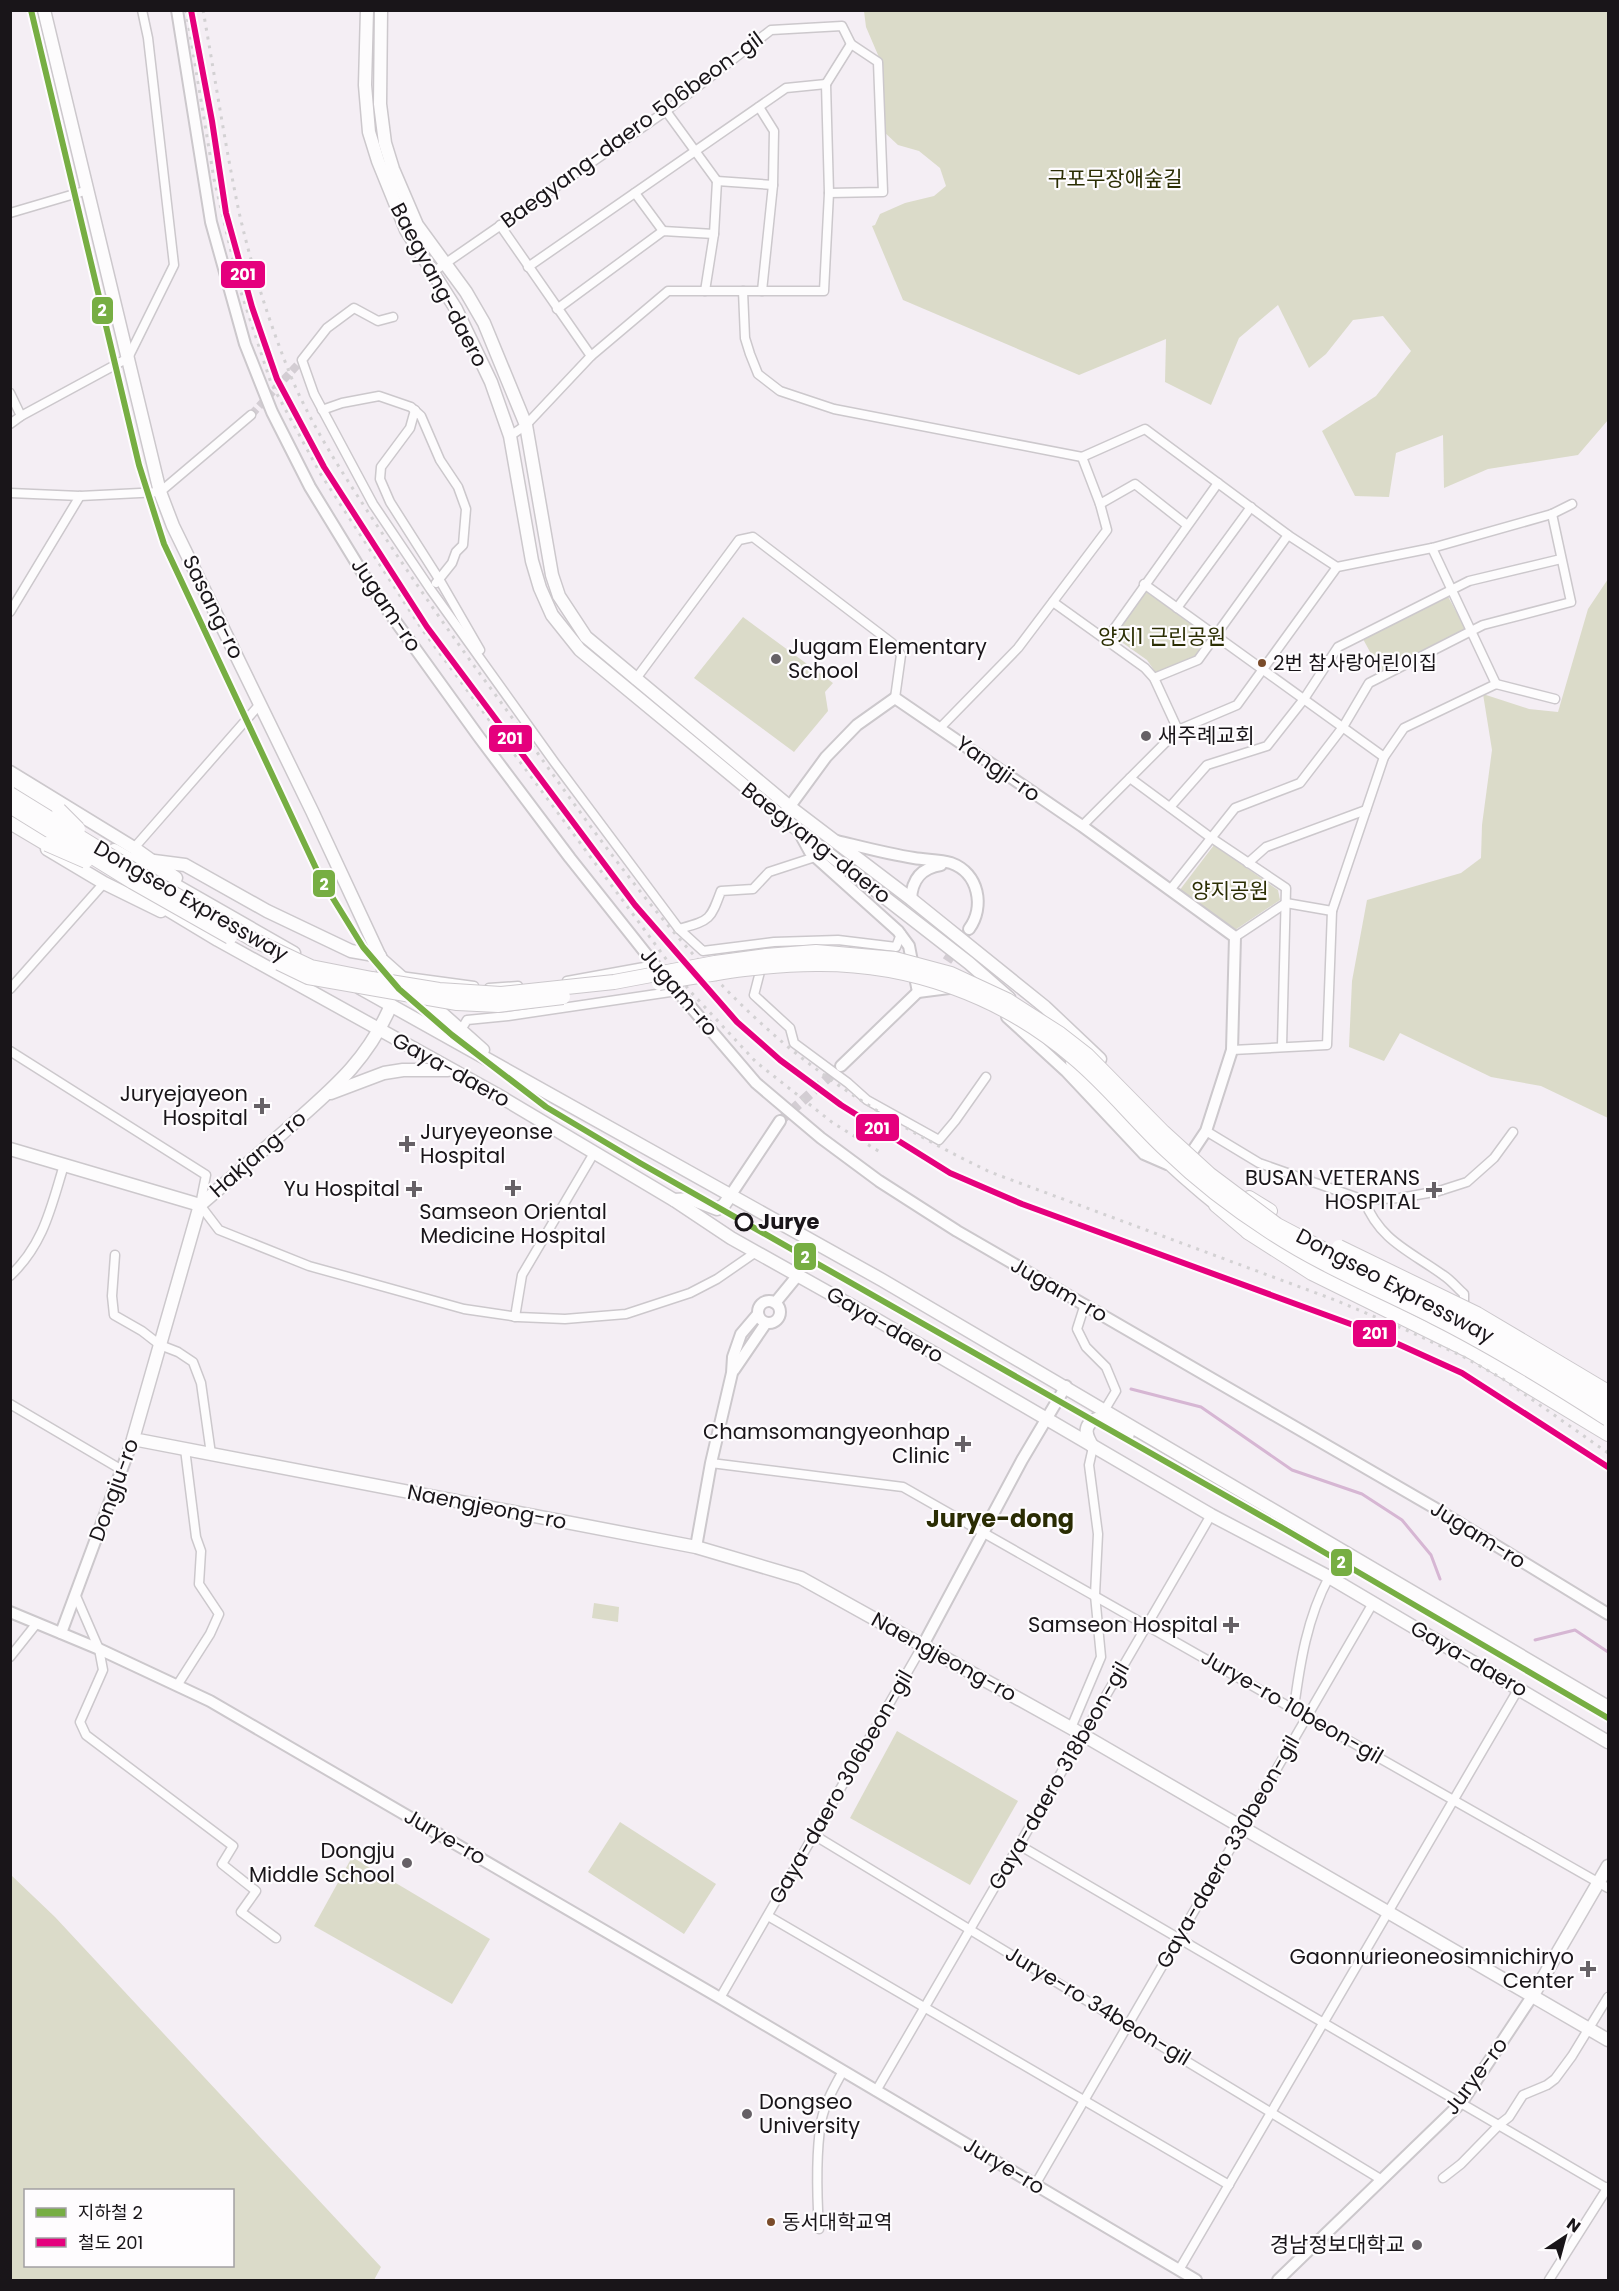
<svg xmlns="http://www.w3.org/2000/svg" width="1619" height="2291" font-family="Poppins,'Noto Sans KR',sans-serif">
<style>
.green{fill:#dbdbc9;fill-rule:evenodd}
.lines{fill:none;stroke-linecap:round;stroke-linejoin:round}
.stream{stroke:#d6b6d3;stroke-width:3}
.minor-tunnel{stroke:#d3cdd3;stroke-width:8;stroke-dasharray:8 4;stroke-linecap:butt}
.tertiary-tunnel{stroke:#d3cdd3;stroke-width:10;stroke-dasharray:10 5;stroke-linecap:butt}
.minor-casing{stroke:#ccc8cc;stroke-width:11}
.tertiary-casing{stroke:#ccc8cc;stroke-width:14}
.secondary-casing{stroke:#ccc8cc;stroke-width:15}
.primary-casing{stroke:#ccc8cc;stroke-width:16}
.trunk-casing{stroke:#ccc8cc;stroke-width:16}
.minor{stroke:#fdfcfd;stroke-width:8}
.tertiary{stroke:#fdfcfd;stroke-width:10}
.secondary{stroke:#fdfcfd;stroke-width:12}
.primary{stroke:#fdfcfd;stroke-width:14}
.trunk{stroke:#fdfcfd;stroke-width:14}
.rail{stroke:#d3d1d3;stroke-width:3;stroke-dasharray:3 6;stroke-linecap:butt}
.trunk-bridge-casing{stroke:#ccc8cc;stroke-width:16;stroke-linecap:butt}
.trunk-bridge{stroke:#fdfcfd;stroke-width:14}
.rail-1-casing{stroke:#fefcfe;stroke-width:10}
.rail-1{stroke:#e5007d;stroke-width:6}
.metro-1-casing{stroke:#fefcfe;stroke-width:10}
.metro-1{stroke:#77ae43;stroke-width:6}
.poi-dot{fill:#666166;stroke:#fefcfe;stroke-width:2}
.bus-dot{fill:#7a4b2a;stroke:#fefcfe;stroke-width:2}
.stop-dot{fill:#fefcfe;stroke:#191519;stroke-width:3}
.labels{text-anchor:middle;stroke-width:4.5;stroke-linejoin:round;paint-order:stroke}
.bus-label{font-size:20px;fill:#191519;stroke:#fefcfe;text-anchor:start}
.street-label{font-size:21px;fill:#191519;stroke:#fefcfe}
.park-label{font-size:21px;fill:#2b2e03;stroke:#fefcfe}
.poi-label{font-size:21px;fill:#191519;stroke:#fefcfe;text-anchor:end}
.stop-label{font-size:21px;font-weight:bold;fill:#191519;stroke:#fefcfe;text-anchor:start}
.quarter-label{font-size:24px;font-weight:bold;fill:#2a2c03;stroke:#fefcfe}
.line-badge{stroke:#fefcfe;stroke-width:2}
.badge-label{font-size:16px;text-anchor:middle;font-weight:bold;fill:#fff}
</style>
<rect width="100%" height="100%" fill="#f4eef4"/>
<g class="green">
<polygon points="864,11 1608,11 1608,420 1578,455 1488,469 1444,488 1443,435 1396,453 1389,497 1355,496 1322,431 1376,396 1411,351 1383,316 1353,320 1326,354 1309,368 1278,305 1239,338 1211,405 1165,382 1166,339 1079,375 903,300 872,226 875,225 880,214 905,203 934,196 946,186 940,168 919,151 898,145 883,131 881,62 866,27"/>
<polygon points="1608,579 1608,1118 1541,1086 1491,1077 1400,1033 1384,1061 1349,1047 1352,981 1367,900 1461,873 1481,858 1482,825 1492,750 1483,694 1529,709 1558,712 1588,609"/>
<polygon points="1146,592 1210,635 1196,656 1156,673 1147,660 1113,636"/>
<polygon points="1446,593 1467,631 1381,672 1363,639 1448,597"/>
<polygon points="743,617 833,683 825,692 828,711 794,752 694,678"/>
<polygon points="1214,845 1278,890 1280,900 1235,930 1179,891"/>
<polygon points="594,1603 619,1607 618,1622 592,1618"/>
<polygon points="897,1731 1018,1801 970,1885 850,1818"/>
<polygon points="620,1822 716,1884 684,1934 588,1872"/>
<polygon points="352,1857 490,1939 452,2004 314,1926"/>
<path d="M11 1875 55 1917 381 2267 374 2280H11ZM232 2190V2266H26V2190Z"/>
</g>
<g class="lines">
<g class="stream">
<polyline points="1131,1389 1201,1407 1292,1470 1362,1494 1402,1520 1431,1555 1440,1579"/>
<polyline points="1535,1640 1575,1630 1608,1652"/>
</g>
<polyline class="minor-tunnel" points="251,415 302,360"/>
<g class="tertiary-tunnel">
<polyline points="947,961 969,929"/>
<polyline points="780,1121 840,1067"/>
</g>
<g class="minor-casing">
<g id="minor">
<polyline points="826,84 851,44"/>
<polyline points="759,107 774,131 773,185 762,291"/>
<polyline points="666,111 717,181"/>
<polyline points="717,181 773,185"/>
<polyline points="635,193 663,231"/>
<polyline points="10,213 88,190"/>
<polyline points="500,225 591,356"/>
<polyline points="528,267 786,88 826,84"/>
<polyline points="433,272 666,111 771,30 842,26 851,44 878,62 883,192 829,193"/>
<polyline points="705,291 714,234 717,181"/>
<polyline points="743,291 745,338 750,354 758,374 780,391 834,409 1082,457"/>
<polyline points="557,309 663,231 714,234"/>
<polyline points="393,317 378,321 354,308 327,328 302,360 314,394 373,504 431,590 555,763 679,929 703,951 774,942 838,940 896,947 901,934"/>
<polyline points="10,393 21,416"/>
<polyline points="322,410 342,403 379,396 411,407 421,416 440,460 458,487 466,509 463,545 456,552 452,563 436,583"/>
<polyline points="415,410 410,428 381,467 380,479 390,502 439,579 480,650"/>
<polyline points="10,424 21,416 128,358 174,265 148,38 142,10"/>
<polyline points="510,436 526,425 591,356 668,291 824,291 829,193 826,84"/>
<polyline points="10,493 80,496 160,492 251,415"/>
<polyline points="1100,504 1135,484 1187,525"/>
<polyline points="1432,548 1496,684"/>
<polyline points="1144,584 1384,757"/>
<polyline points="1053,602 1145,668 1154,678 1178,730"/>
<polyline points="1177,608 1251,507"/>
<polyline points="10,612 80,496"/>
<polyline points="1106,640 1218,483"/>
<polyline points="1154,678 1198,660 1288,535"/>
<polyline points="635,680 739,540 753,537 892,643 901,655 895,698"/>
<polyline points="940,728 1018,648 1107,530 1100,504 1082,457 1145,429 1288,535 1337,567"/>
<polyline points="1130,778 1210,837 1286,888 1282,1046"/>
<polyline points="1170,807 1207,765 1267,746 1304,699 1338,647 1469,581 1561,559"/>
<polyline points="1082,826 1178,730 1237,705 1337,567 1432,548 1552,514 1572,504"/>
<polyline points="134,848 260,704"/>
<polyline points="1248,863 1266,847 1366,810"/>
<polyline points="1170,890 1235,808 1300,783 1343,727 1369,683 1483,625 1571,602 1552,514"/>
<path d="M679 929C710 920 710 921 721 891L753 889 769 872 815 857"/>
<polyline points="1235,937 1286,903 1332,911"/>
<polyline points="762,964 754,995 790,1028 794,1043 848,1083 867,1100 939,1140 955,1121 986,1077"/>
<polyline points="400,976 474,986"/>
<polyline points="567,981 655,965"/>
<polyline points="489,988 518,986"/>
<polyline points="10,989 104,883"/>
<polyline points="461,1030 467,1020 508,1016 677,991"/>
<polyline points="1232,1050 1327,1045 1332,911 1384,757 1404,728 1496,684 1555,699"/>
<polyline points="10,1051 206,1175 200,1205 219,1230 309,1266 464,1309 518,1317 565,1319 626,1314 690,1293 717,1279 756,1252"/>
<polyline points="1206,1131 1259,1163 1364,1200 1400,1198 1439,1191 1467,1182 1494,1158 1513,1132"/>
<path d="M1364 1200C1380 1241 1410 1251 1443 1275 1451 1280 1457 1288 1464 1294V1309"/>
<polyline points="115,1255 112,1296 114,1315 142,1331 160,1345 178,1352 193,1362 201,1383 211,1454"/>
<path d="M10 1276C44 1244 51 1207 64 1165"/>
<polyline points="1085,1304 1077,1329 1086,1347 1106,1367 1116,1391 1104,1411"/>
<polyline points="515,1317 522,1275 594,1153"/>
<polyline points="10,1404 122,1470"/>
<polyline points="711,1463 903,1487 1608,1888"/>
<polyline points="76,1596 99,1649 103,1670 80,1722 86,1735 233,1846 222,1864 256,1891 241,1912 276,1938"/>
<polyline points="10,1657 37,1623"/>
<polyline points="178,1684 210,1634 219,1614 199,1584 201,1551 196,1537 185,1449"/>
<path d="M1294 1708C1300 1663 1307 1618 1329 1577"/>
<polyline points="1071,1728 1101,1657 1095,1595 1098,1534 1089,1465 1093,1447"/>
<polyline points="814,1835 1382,2180"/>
<polyline points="1019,1845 1608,2189"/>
<polyline points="768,1916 1229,2185"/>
<polyline points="720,1998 923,1645"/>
<polyline points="876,2091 1211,1515"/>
<polyline points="1443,2178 1461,2164 1500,2124 1509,2117 1523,2095 1547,2085 1555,2079 1572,2056 1608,1997"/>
<polyline points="1035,2185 1373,1603"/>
<path d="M819 2229C817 2197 816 2153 821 2122 825 2103 834 2087 843 2071"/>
<polyline points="1179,2270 1519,1688"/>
<polyline points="1549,2280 1608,2187"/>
</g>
</g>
<g class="tertiary-casing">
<g id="tertiary">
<polyline points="177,10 211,222 245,344 272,412 310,487 373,590 479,737 570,858 655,965 756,1083 821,1138 879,1181 957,1231 1433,1507 1608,1614"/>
<polyline points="782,817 826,757 857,725 895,698 1082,826 1235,937 1232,1050 1206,1131 1186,1161"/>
<polyline points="798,830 810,852 898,931 909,946 918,992 949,988"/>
<path d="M837 841C862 847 888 854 914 858 926 860 940 860 951 863 979 873 985 907 969 929"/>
<path d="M911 899C912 880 921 868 941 865"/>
<polyline points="1007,1017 1066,1071 1144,1154 1167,1164"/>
<polyline points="841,1066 923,987"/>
<polyline points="730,1196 780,1121"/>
<circle cx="769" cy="1312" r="11"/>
<polyline points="775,1303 798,1275"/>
<polyline points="734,1370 766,1323"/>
<polyline points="696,1547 711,1463 732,1373 733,1357 741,1334 758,1314"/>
<polyline points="10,1612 99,1649 210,1701 720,1998 1196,2280"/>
<polyline points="61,1633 133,1439"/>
<polyline points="923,1645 1022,1460 1066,1386"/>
<polyline points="1278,2280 1462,2102 1533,1995"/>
</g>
</g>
<g class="secondary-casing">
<g id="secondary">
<polyline points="44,10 160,492 173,526 312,811 381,959 387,989"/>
<polyline points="367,10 365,85 369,132 378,161 406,230 456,309 491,382 510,436 532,561 540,588 552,615 580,650 798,830 969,963 1009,998"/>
<polyline points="381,10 380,104 385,143 393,169 417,225 466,292 484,323 526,425 552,575 559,596 586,637 790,807 911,899 1045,1007 1100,1059"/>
<polyline points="10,772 134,848 176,878"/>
<polyline points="47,849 104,883 161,911"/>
<polyline points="114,850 294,953"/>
<polyline points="154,861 185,865 267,911 351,951 380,956"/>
<polyline points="155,902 218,940 496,1094 674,1200 731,1238 879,1321 1211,1515 1329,1577 1608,1742"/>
<polyline points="381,959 483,1050"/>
<polyline points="360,988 882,1280 1608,1707"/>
<path d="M1072 1062C1117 1115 1168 1166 1222 1209"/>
<polyline points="331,1093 384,1073 403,1070 448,1070"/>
<path d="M10 1149 200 1205C229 1180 258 1155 286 1130 331 1090 367 1062 391 1005"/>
<polyline points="674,1200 691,1199 717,1209 724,1205 730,1196"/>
<polyline points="200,1205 133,1439 696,1547 801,1578 1071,1728 1608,2040"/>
<polyline points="1474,1345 1590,1416"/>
<path d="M1093 1447C1086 1436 1082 1426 1096 1419L1128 1434"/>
<polyline points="1533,1995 1608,1866"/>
</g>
</g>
<g class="primary-casing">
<g id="primary">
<polyline points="1249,1198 1270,1211"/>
<polyline points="1216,1205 1248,1232"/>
</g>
</g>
<g class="trunk-casing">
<g id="trunk">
<polyline points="10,780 59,810"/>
<polyline points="10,822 47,844"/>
<polyline points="1248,1232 1312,1273 1472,1352 1608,1434"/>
</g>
</g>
<use href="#minor" class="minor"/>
<use href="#tertiary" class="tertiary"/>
<use href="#secondary" class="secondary"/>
<use href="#primary" class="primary"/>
<use href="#trunk" class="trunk"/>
<g class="rail">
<polyline points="186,10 214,179 239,286 271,383 320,473 421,628 689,990 756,1062 833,1123 880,1152"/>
<path d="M203 10C215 77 225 145 239 212 252 269 270 325 292 379 313 428 343 474 372 518 410 575 448 631 489 686 575 803 655 927 764 1026 831 1087 909 1133 990 1172L1335 1300 1404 1329 1462 1356 1503 1379 1608 1453"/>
</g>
<g class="trunk-bridge-casing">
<g id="trunk-bridge">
<polyline points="10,794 138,873 254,940 311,967 372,979 439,990 501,994 614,982 715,963 766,956 816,952 895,959 951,974 1007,1000 1060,1034 1087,1055 1163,1132 1209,1174 1277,1225 1355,1266 1456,1316 1608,1407"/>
<polyline points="10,806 133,882 230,937"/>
<polyline points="59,810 78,829"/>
<polyline points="47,844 86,861"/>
<polyline points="279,963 308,977 457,1003 498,1005 563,997"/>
<path d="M659 983C711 974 763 964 816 964 910 963 1002 996 1073 1057 1107 1085 1134 1120 1166 1150 1197 1180 1233 1208 1269 1231 1320 1265 1379 1289 1434 1317 1494 1347 1552 1383 1608 1419"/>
<polyline points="1339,1247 1477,1314 1608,1392"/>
</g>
</g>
<use href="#trunk-bridge" class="trunk-bridge"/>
<g class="rail-1-casing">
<polyline id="rail-1" points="191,10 212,121 226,213 252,307 277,379 324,467 427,627 635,905 737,1022 780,1060 841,1105 950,1173 1022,1204 1367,1330 1462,1373 1608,1467"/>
</g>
<use href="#rail-1" class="rail-1"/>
<g class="metro-1-casing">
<polyline id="metro-1" points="31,10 139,465 164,544 321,879 363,947 399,989 452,1035 546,1107 640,1163 1286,1530 1608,1718"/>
</g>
<use href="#metro-1" class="metro-1"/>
</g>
<g class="poi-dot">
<circle cx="776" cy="659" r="6"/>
<circle cx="1146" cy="736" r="6"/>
<path d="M259 1097h6v6h6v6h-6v6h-6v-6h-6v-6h6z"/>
<path d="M404 1135h6v6h6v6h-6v6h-6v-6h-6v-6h6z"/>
<path d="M510 1179h6v6h6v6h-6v6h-6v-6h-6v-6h6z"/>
<path d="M411 1180h6v6h6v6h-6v6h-6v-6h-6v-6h6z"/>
<path d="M1431 1181h6v6h6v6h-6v6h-6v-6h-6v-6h6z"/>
<path d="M960 1435h6v6h6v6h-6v6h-6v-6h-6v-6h6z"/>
<path d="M1228 1616h6v6h6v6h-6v6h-6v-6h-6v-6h6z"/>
<circle cx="407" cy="1863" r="6"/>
<path d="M1585 1960h6v6h6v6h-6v6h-6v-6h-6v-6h6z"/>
<circle cx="747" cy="2114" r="6"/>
<circle cx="1417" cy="2245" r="6"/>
</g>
<g class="bus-dot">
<circle cx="1262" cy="663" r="5"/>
<circle cx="771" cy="2222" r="5"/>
</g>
<circle class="stop-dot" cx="744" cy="1222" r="8"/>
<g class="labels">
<g class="bus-label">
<text x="1273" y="670">2번 참사랑어린이집</text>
<text x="782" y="2229">동서대학교역</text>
</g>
<g class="street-label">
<text transform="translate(632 130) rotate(-36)" y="7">Baegyang-daero 506beon-gil</text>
<text transform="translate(439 285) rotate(62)" y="7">Baegyang-daero</text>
<text transform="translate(386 605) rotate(56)" y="7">Jugam-ro</text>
<text transform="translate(213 607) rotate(64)" y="7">Sasang-ro</text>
<text transform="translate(998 769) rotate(35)" y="7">Yangji-ro</text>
<text transform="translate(816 843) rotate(38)" y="7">Baegyang-daero</text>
<text transform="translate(191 901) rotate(30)" y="7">Dongseo Expressway</text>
<text transform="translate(679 992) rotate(50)" y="7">Jugam-ro</text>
<text transform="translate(451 1070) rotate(29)" y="7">Gaya-daero</text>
<text transform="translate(258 1154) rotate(-41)" y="7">Hakjang-ro</text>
<text transform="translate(1395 1286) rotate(28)" y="7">Dongseo Expressway</text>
<text transform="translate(1059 1290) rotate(30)" y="7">Jugam-ro</text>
<text transform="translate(885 1325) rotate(30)" y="7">Gaya-daero</text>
<text transform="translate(114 1490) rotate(-70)" y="7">Dongju-ro</text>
<text transform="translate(487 1507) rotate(11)" y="7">Naengjeong-ro</text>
<text transform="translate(1478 1535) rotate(32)" y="7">Jugam-ro</text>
<text transform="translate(944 1657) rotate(29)" y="7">Naengjeong-ro</text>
<text transform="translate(1469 1659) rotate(30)" y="7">Gaya-daero</text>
<text transform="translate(1292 1707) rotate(30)" y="7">Jurye-ro 10beon-gil</text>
<text transform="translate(1059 1776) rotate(-60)" y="7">Gaya-daero 318beon-gil</text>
<text transform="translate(841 1787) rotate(-60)" y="7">Gaya-daero 306beon-gil</text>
<text transform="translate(445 1837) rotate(30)" y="7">Jurye-ro</text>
<text transform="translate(1228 1852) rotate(-60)" y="7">Gaya-daero 330beon-gil</text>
<text transform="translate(1098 2006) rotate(31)" y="7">Jurye-ro 34beon-gil</text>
<text transform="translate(1476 2076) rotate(-53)" y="7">Jurye-ro</text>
<text transform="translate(1004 2166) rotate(31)" y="7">Jurye-ro</text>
</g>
<g class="park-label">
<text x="1115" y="186">구포무장애숲길</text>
<text x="1162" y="644">양지1 근린공원</text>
<text x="1230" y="898">양지공원</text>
</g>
<g class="poi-label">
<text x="788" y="654" text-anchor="start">Jugam Elementary<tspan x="788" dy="24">School</tspan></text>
<text x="1158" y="743" text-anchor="start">새주례교회</text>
<text x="248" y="1101">Juryejayeon<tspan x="248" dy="24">Hospital</tspan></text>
<text x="420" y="1139" text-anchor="start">Juryeyeonse<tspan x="420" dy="24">Hospital</tspan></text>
<text x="1420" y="1185">BUSAN VETERANS<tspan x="1420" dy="24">HOSPITAL</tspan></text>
<text x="400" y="1196">Yu Hospital</text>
<text x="513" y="1219" text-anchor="middle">Samseon Oriental<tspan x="513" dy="24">Medicine Hospital</tspan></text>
<text x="950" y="1439">Chamsomangyeonhap<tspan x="950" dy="24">Clinic</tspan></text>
<text x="1218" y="1632">Samseon Hospital</text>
<text x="395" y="1858">Dongju<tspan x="395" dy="24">Middle School</tspan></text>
<text x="1574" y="1964">Gaonnurieoneosimnichiryo<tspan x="1574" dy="24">Center</tspan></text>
<text x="759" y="2109" text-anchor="start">Dongseo<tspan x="759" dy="24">University</tspan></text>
<text x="1405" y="2252">경남정보대학교</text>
</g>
<g class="stop-label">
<text x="758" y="1229">Jurye</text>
</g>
<g class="quarter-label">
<text x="1000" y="1527">Jurye-dong</text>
</g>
</g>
<g class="line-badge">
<rect x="220" y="260" width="46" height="29" rx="6" fill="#e5007d"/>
<rect x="91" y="296" width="23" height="29" rx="6" fill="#77ae43"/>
<rect x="488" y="724" width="45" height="29" rx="6" fill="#e5007d"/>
<rect x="312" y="869" width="24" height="29" rx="6" fill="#77ae43"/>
<rect x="855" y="1113" width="45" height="29" rx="6" fill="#e5007d"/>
<rect x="793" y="1242" width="24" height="29" rx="6" fill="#77ae43"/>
<rect x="1352" y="1319" width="45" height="29" rx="6" fill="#e5007d"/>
<rect x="1330" y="1548" width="23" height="29" rx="6" fill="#77ae43"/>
</g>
<g class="badge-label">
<text x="243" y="280">201</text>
<text x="102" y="316">2</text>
<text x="510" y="744">201</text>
<text x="324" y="890">2</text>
<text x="877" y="1134">201</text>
<text x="805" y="1263">2</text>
<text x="1375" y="1339">201</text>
<text x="1341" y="1568">2</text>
</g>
<rect width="1619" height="2291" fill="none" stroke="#191519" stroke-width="24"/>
<rect x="24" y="2189" width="210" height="78" fill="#fefcfe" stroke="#a2a0a2" stroke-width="1.5"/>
<rect x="36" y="2208" width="30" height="9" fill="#77ae43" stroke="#a2a0a2" stroke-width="1.5"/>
<text x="78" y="2219" font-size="18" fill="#191519">지하철 2</text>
<rect x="36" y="2238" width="30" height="9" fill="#e5007d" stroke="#a2a0a2" stroke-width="1.5"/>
<text x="78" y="2249" font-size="18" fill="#191519">철도 201</text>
<g transform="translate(1565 2237) rotate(36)" stroke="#fefcfe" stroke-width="4.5" paint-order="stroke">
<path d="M0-4.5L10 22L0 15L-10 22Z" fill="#191519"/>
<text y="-9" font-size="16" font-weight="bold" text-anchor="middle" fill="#191519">N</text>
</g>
</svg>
